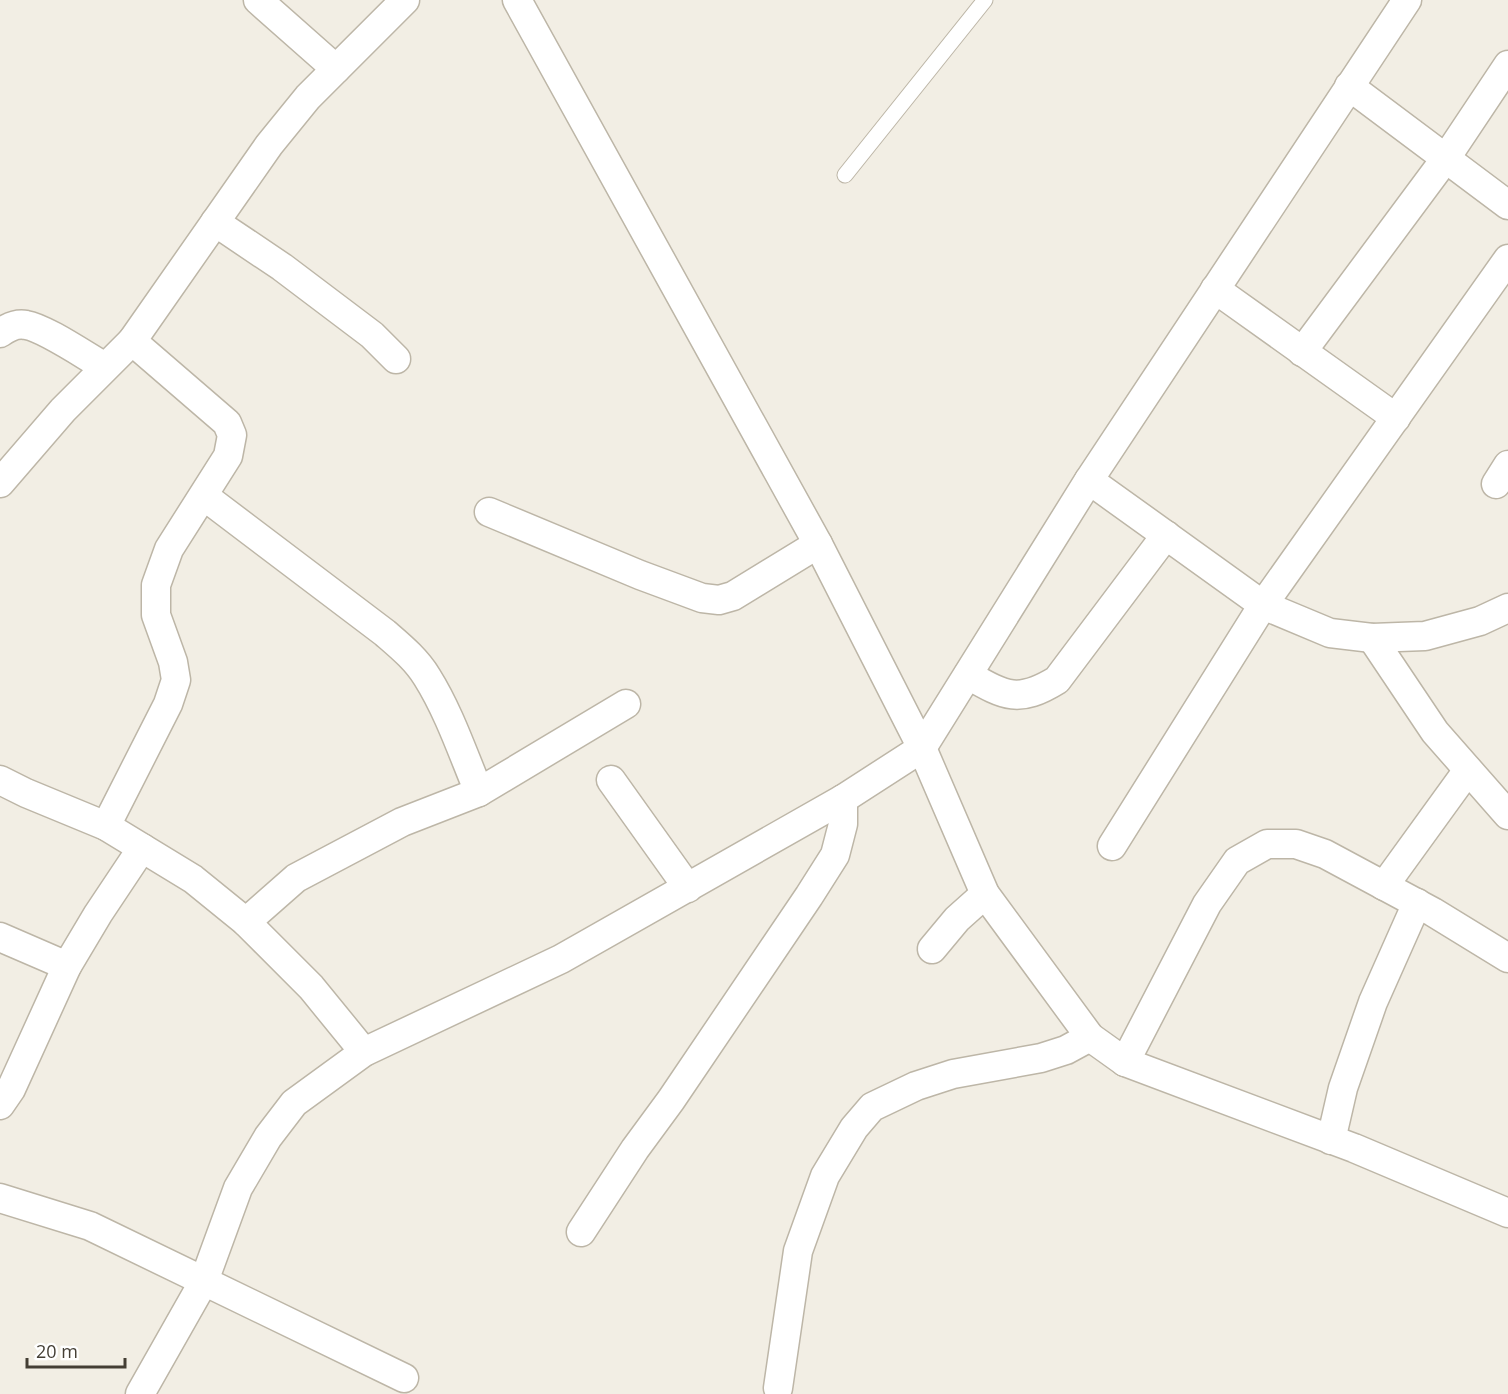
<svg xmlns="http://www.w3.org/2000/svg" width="1508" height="1394" font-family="'Open Sans',sans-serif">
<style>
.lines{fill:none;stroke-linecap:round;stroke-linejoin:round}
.service-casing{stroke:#bdb6a7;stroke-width:17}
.minor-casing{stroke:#bdb6a7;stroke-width:31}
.service{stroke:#fff;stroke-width:15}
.minor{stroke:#fff;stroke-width:28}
</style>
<rect width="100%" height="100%" fill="#f2eee4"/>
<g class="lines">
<g class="service-casing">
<polyline id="service" points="845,175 985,0"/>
</g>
<g class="minor-casing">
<g id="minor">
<polyline points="258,0 336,69"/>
<polyline points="517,0 818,544 922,748 985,894 1090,1037 1125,1062 1354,1148 1508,1213"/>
<polyline points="1349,86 1508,205"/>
<polyline points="215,222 282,267 372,335 396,359"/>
<polyline points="1215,289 1396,418"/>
<path d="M0 333C7 328 17 323 26 325 45 328 87 357 105 367"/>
<polyline points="1302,352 1446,158 1508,65"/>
<polyline points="1089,480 1263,605 1330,633 1372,638 1425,636 1480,621 1508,608"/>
<polyline points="0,483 63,410 132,341 269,145 308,97 405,0"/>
<polyline points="1496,484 1508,465"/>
<path d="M204 496 385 633C400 646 416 659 427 677 449 712 463 754 479 792"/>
<polyline points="489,512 640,575 702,598 719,600 733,596 818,544"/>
<polyline points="1372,638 1435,732 1508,815"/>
<path d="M968 675C1005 696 1018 704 1057 680L1166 535"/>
<polyline points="0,780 26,793 106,826 193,879 246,922 311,987 364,1052"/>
<polyline points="611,780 688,888"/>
<polyline points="106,826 168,704 176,680 173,662 156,615 156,585 169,549 228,456 232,435 227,423 132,341"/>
<polyline points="1112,846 1263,605 1508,259"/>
<polyline points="1384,886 1468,770"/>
<polyline points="246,922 296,878 402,822 479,792 626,704"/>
<polyline points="0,937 67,966"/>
<polyline points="932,949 957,919 985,894"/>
<polyline points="1125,1062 1207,904 1237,861 1267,844 1296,844 1325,854 1433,912 1508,958"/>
<polyline points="0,1105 11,1089 67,966 98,914 142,848"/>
<polyline points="1331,1140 1343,1088 1373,1002 1417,903"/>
<polyline points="0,1198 90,1226 404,1378"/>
<polyline points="581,1232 635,1149 671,1100 809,896 835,855 843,824 843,799"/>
<polyline points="778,1388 798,1251 825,1176 854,1128 872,1107 916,1086 953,1074 1041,1058 1066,1050 1090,1037"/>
<polyline points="140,1394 204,1281 238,1188 268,1137 294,1103 364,1052 561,959 843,799 922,748 1089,480 1407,0"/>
</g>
</g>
<use href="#service" class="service"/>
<use href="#minor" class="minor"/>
</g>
<path d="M27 1358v9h98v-9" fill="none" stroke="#443e34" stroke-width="3"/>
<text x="36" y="1358" font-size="18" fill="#443e34" stroke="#ffffff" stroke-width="4.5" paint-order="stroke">20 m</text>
</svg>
